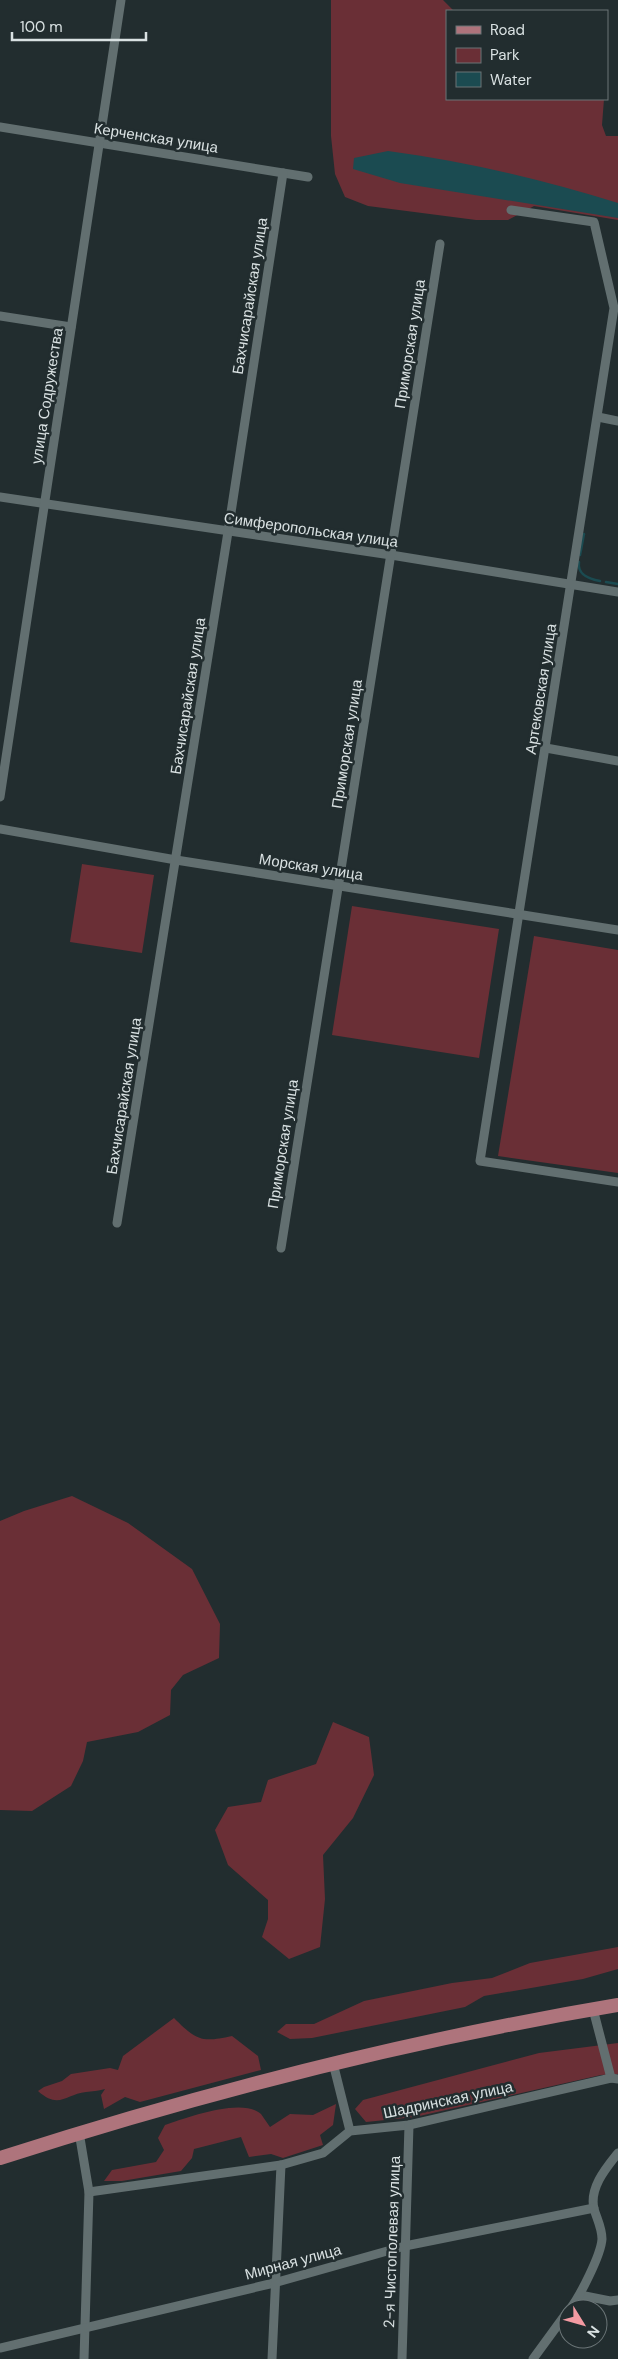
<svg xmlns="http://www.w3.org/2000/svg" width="618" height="2359" font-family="'DM Sans',sans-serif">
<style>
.green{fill:#6a2f36}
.water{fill:#1b4b51}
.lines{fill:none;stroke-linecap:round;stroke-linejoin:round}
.stream{stroke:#1b4b51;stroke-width:2.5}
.minor{stroke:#626f70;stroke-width:9}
.primary{stroke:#ae747c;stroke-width:14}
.labels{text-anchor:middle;stroke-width:5;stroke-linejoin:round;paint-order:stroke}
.street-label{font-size:15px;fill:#d9e1e2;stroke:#222d2f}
</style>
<rect width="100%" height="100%" fill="#222d2f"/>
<g class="green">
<polygon points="331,0 443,0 454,11 447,11 447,99 604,99 602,125 606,136 618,136 618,220 534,206 508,220 476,220 368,206 345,197 335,174 331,136"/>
<polygon points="82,864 154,875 142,953 70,942"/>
<polygon points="352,906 499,929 479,1058 332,1035"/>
<polygon points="534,936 618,950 618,1173 498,1156"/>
<polygon points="72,1496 128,1523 192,1569 220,1624 219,1658 183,1675 171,1690 170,1715 138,1732 87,1742 83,1761 71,1786 32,1811 0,1810 0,1521 24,1511"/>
<polygon points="333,1722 369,1737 374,1775 353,1818 323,1855 325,1899 320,1947 289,1959 262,1937 268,1919 268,1900 228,1865 215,1830 228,1807 261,1802 268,1780 316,1764"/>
<polygon points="618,1947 618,1969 583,1979 484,1996 465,2007 312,2038 290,2039 277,2032 286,2024 314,2024 364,2001 452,1983 492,1978 530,1963"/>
<path d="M174 2018C196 2040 201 2043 232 2036L258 2056 261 2070 140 2102 125 2097 104 2109 101 2095 105 2089C98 2091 92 2091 86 2092 66 2094 59 2110 38 2091L44 2087 62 2081 71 2074 110 2068 118 2070 123 2056Z"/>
<polygon points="618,2043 618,2074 601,2075 415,2117 366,2122 355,2109 363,2100 539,2053"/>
<path d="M336 2104 333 2125 320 2135 323 2145 283 2158 271 2154 249 2157 241 2137 194 2149 192 2158 181 2171 122 2181H104L112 2170 156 2162 164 2150 158 2138 165 2125C186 2118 242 2097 261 2114 264 2118 267 2123 270 2127L290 2114 313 2115Z"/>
</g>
<path class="water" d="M388 151C466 161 543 180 618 203V218L400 183 353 169 354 158Z"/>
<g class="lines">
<g class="stream">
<polyline points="580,555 584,534"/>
<path d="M579 562C577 575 589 579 600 581"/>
<polyline points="606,582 618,584"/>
</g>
<g class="minor">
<polyline points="0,127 308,177"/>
<polyline points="511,210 594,222 614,308 480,1161 618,1182"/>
<polyline points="0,316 71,327"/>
<polyline points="598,417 618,421"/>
<polyline points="0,497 391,555 618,592"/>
<polyline points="546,748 618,761"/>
<polyline points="0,797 121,0"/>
<polyline points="0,829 176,860 618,930"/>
<polyline points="117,1223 228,532 283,173"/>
<polyline points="281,1248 440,244"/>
<polyline points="593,2009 611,2078 618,2079"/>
<polyline points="333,2063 350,2131"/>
<polyline points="79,2132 89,2192 84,2359"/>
<polyline points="89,2192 281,2165 323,2153 350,2131 409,2125 611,2078"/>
<polyline points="580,2295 610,2301 618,2300"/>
<path d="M570 2309C580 2296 601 2255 602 2239 602 2228 597 2219 594 2209 589 2188 606 2168 618 2153"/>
<polyline points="0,2348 274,2283 405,2246 594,2208"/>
<polyline points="272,2359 281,2165"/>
<polyline points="402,2359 409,2125"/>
<polyline points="533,2359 568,2311"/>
</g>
<path class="primary" d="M0 2158C202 2093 409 2040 618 2005"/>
</g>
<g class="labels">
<g class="street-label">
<text transform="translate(156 138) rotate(9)" y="5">Керченская улица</text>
<text transform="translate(250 296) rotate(-81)" y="5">Бахчисарайская улица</text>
<text transform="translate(410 344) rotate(-81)" y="5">Приморская улица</text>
<text transform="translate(47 396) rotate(-81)" y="5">улица Содружества</text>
<text transform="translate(311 530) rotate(8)" y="5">Симферопольская улица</text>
<text transform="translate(541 689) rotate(-81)" y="5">Артековская улица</text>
<text transform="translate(188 696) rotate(-81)" y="5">Бахчисарайская улица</text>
<text transform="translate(347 744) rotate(-81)" y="5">Приморская улица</text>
<text transform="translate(311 867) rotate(9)" y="5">Морская улица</text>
<text transform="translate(124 1096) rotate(-81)" y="5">Бахчисарайская улица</text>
<text transform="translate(283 1144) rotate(-81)" y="5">Приморская улица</text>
<text transform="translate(448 2100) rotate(-12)" y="5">Шадринская улица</text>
<text transform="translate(392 2242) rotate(-88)" y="5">2-я Чистополевая улица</text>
<text transform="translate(293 2262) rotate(-15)" y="5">Мирная улица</text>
</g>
</g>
<rect x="446" y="10" width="162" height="90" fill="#222d2f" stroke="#6b7577"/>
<rect x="456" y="26" width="25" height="8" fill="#ae747c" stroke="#6b7577"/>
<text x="490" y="35" font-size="15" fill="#d9e1e2">Road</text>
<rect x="456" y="48" width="25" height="15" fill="#6a2f36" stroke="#6b7577"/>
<text x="490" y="60" font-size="15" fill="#d9e1e2">Park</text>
<rect x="456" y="72" width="25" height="15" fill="#1b4b51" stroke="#6b7577"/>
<text x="490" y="85" font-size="15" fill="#d9e1e2">Water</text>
<g transform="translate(583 2324) rotate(127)"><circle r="24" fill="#222d2f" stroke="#6b7577"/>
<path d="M0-4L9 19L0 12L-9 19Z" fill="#f49aa2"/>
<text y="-8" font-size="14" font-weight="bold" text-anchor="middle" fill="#d9e1e2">N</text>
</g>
<path d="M12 32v8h134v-8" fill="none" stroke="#d9e1e2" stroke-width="2.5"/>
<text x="20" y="32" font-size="15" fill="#d9e1e2" stroke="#222d2f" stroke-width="4" paint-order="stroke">100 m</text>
</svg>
